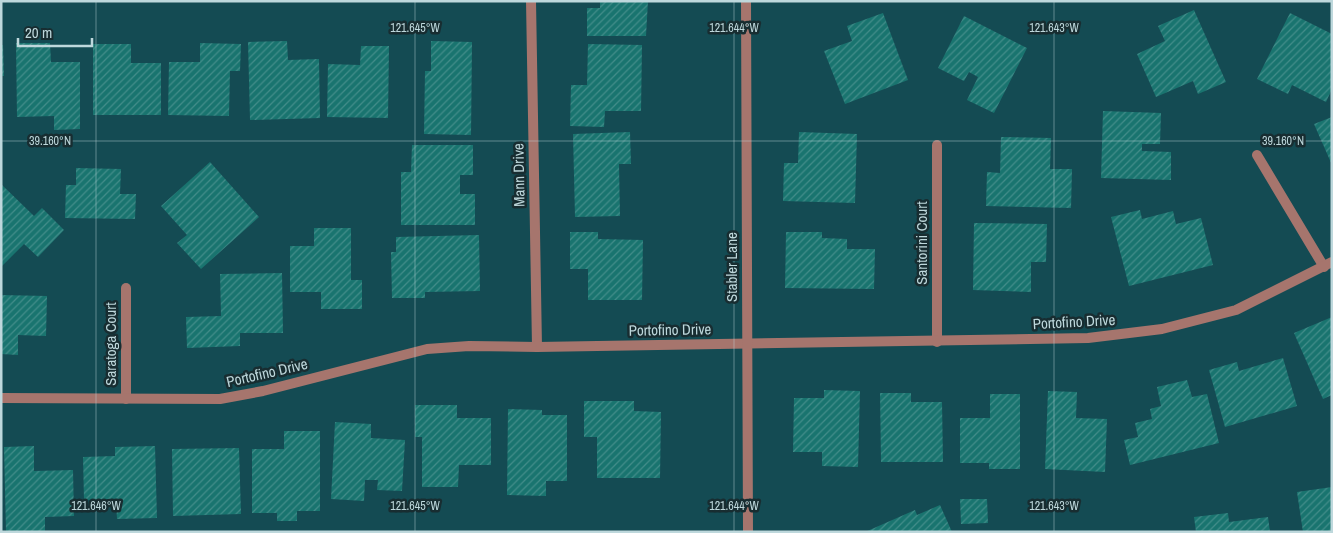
<svg xmlns="http://www.w3.org/2000/svg" width="1333" height="533" font-family="'Archivo Narrow',sans-serif">
<style>
.building{fill:url(#building-hatch)}
.lines{fill:none;stroke-linecap:round;stroke-linejoin:round}
.minor{stroke:#a6756d;stroke-width:10}
.tertiary{stroke:#a6756d;stroke-width:10}
.ticks{fill:none;stroke:#bed8dc;stroke-width:1;stroke-opacity:0.45}
.labels{text-anchor:middle;stroke-width:5;stroke-linejoin:round;paint-order:stroke}
.street-label{font-size:15px;fill:#bed8dc;stroke:#182d31}
.ticks-label{font-size:12px;text-anchor:middle;fill:#bed8dc;stroke:#182d31;stroke-width:5;stroke-linejoin:round;paint-order:stroke}
</style>
<defs>
<pattern id="building-hatch" width="6" height="6" patternUnits="userSpaceOnUse" patternTransform="scale(1.25)"><rect width="6" height="6" fill="#19746f"/><path d="M-1 1l2-2M0 6l6-6M5 7l2-2" fill="none" stroke="#438d8a"/></pattern>
</defs>
<rect width="100%" height="100%" fill="#144b53"/>
<g class="building">
<polygon points="600,1 648,1 646,36 587,36 587,8 600,8"/>
<polygon points="1194,10 1226,82 1198,94 1193,81 1156,97 1137,54 1165,41 1158,26"/>
<polygon points="883,13 908,80 845,104 824,51 852,41 847,26"/>
<polygon points="1290,13 1332,34 1332,89 1326,102 1292,85 1288,94 1257,79"/>
<polygon points="964,16 1027,48 994,113 967,100 978,77 969,72 964,81 938,68"/>
<polygon points="287,41 288,60 319,59 320,118 250,120 248,42"/>
<polygon points="431,41 472,42 471,135 424,134 425,71 431,71"/>
<polygon points="16,43 50,43 51,62 80,62 80,129 54,130 54,116 17,117"/>
<polygon points="200,43 241,44 240,71 230,71 229,116 168,115 169,62 200,62"/>
<polygon points="93,44 131,44 131,63 161,63 161,115 93,115"/>
<polygon points="588,44 642,45 641,111 605,111 604,127 570,126 571,85 587,85"/>
<polygon points="1,45 3,45 4,76 1,76"/>
<polygon points="361,46 389,46 388,118 327,117 328,64 360,65"/>
<polygon points="1103,111 1161,113 1160,144 1142,144 1142,151 1171,152 1171,180 1101,178"/>
<polygon points="1332,117 1332,165 1314,124"/>
<polygon points="630,132 631,164 619,164 620,216 575,217 573,134"/>
<polygon points="799,132 857,134 855,203 783,201 784,163 798,163"/>
<polygon points="1001,137 1051,138 1050,169 1072,169 1071,208 986,206 987,172 1000,173"/>
<polygon points="412,145 473,145 473,175 460,175 460,194 475,194 475,225 401,225 401,172 411,172"/>
<polygon points="210,162 259,217 201,269 177,243 187,235 161,206"/>
<polygon points="76,168 121,169 120,194 136,194 135,219 65,218 66,185 76,185"/>
<polygon points="1,184 34,216 42,208 64,230 38,257 24,244 1,267"/>
<polygon points="1140,210 1142,219 1173,211 1176,224 1201,218 1213,265 1129,286 1111,217"/>
<polygon points="974,223 1047,224 1046,262 1031,262 1031,292 973,290"/>
<polygon points="314,228 351,228 351,280 362,280 362,309 321,309 321,292 290,292 290,246 314,246"/>
<polygon points="570,232 598,232 598,239 643,240 642,300 588,300 588,269 570,269"/>
<polygon points="786,232 822,232 822,238 847,239 847,249 875,249 874,289 785,288"/>
<polygon points="479,235 480,291 425,292 425,298 392,298 391,252 396,252 396,237"/>
<polygon points="282,273 283,333 240,333 240,346 187,348 186,317 221,316 220,274"/>
<polygon points="1,295 47,296 46,336 18,335 18,355 1,354"/>
<polygon points="1332,317 1332,395 1323,399 1294,333"/>
<polygon points="1283,358 1297,406 1225,427 1209,370 1237,362 1239,371"/>
<polygon points="1187,380 1192,397 1207,394 1219,443 1130,465 1124,440 1138,437 1135,423 1152,419 1150,409 1161,406 1157,387"/>
<polygon points="824,390 860,391 858,467 822,466 822,452 793,452 794,398 824,398"/>
<polygon points="1048,391 1077,392 1076,418 1107,419 1105,472 1045,469"/>
<polygon points="880,393 911,393 911,402 942,402 943,462 881,462"/>
<polygon points="990,394 1020,394 1020,469 989,469 989,463 960,463 960,418 990,418"/>
<polygon points="584,401 634,401 634,411 661,412 660,478 597,478 597,437 584,437"/>
<polygon points="415,405 457,405 457,418 491,418 491,465 459,465 458,487 422,487 422,437 415,437"/>
<polygon points="508,409 542,410 542,415 567,415 567,481 546,481 546,496 507,495"/>
<polygon points="335,422 371,424 371,438 405,440 402,491 377,490 378,480 365,480 364,501 331,499"/>
<polygon points="284,431 320,431 320,511 297,511 297,521 277,521 277,513 252,513 252,449 284,449"/>
<polygon points="34,446 34,471 73,470 74,516 45,517 45,532 6,532 4,447"/>
<polygon points="155,446 157,518 117,519 116,499 84,500 83,457 115,456 115,447"/>
<polygon points="239,448 241,514 173,516 172,449"/>
<polygon points="1332,487 1332,532 1303,532 1297,492"/>
<polygon points="960,499 987,499 988,523 961,524"/>
<polygon points="940,505 952,532 865,532 915,510 917,515"/>
<polygon points="1228,513 1229,522 1268,517 1270,532 1196,532 1194,517"/>
</g>
<g class="lines">
<g class="minor">
<polyline points="531,1 537,347"/>
<polyline points="937,145 937,342"/>
<polyline points="1257,155 1324,267"/>
<polyline points="126,288 126,399"/>
<polyline points="1,398 220,399 263,391 427,349 469,346 537,347 1088,338 1162,329 1236,310 1332,262"/>
</g>
<polyline class="tertiary" points="746,1 748,532"/>
</g>
<path class="ticks" d="M96 1V532M415 1V532M734 1V532M1054 1V532M1 141H1332"/>
<g class="labels">
<g class="street-label">
<text transform="translate(519 175) rotate(-91)" y="5">Mann Drive</text>
<text transform="translate(922 243) rotate(-90)" y="5">Santorini Court</text>
<text transform="translate(732 267) rotate(-90)" y="5">Stabler Lane</text>
<text transform="translate(1074 322) rotate(-3)" y="5">Portofino Drive</text>
<text transform="translate(670 330) rotate(-1)" y="5">Portofino Drive</text>
<text transform="translate(111 344) rotate(-90)" y="5">Saratoga Court</text>
<text transform="translate(267 373) rotate(-13)" y="5">Portofino Drive</text>
</g>
</g>
<g class="ticks-label">
<text x="415" y="32">121.645°W</text>
<text x="734" y="32">121.644°W</text>
<text x="1054" y="32">121.643°W</text>
<text x="50" y="145">39.160°N</text>
<text x="1283" y="145">39.160°N</text>
<text x="96" y="510">121.646°W</text>
<text x="415" y="510">121.645°W</text>
<text x="734" y="510">121.644°W</text>
<text x="1054" y="510">121.643°W</text>
</g>
<rect width="1333" height="533" fill="none" stroke="#bed8dc" stroke-width="5"/>
<path d="M18 38v8h74v-8" fill="none" stroke="#bed8dc" stroke-width="2.5"/>
<text x="25" y="38" font-size="15" fill="#bed8dc" stroke="#182d31" stroke-width="4" paint-order="stroke">20 m</text>
</svg>
